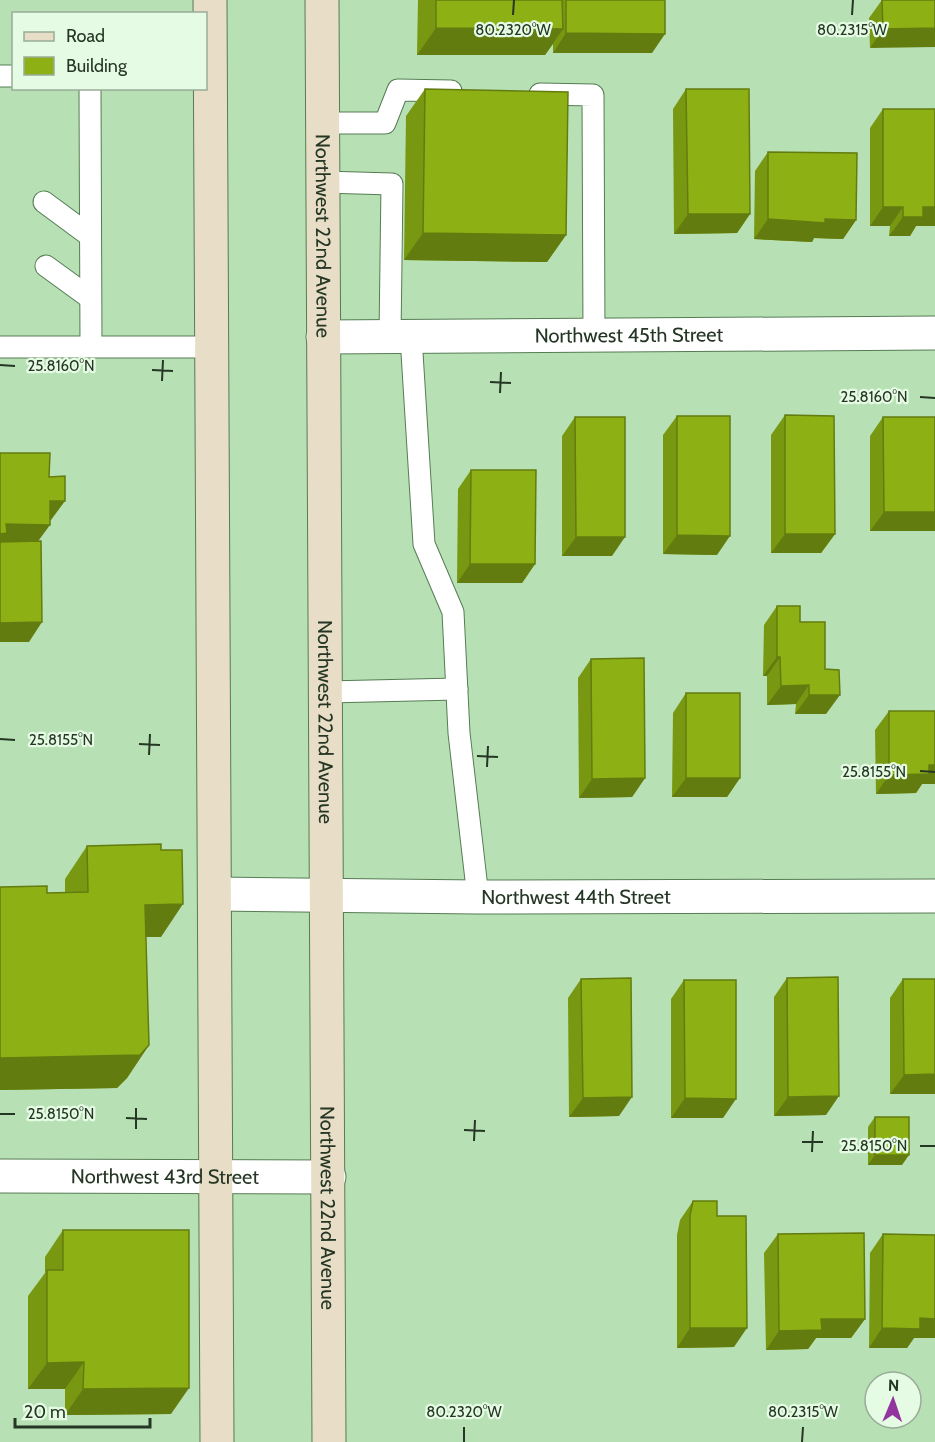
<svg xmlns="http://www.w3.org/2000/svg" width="935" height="1442" font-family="Cabin,sans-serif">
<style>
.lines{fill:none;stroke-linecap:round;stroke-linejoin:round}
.lane-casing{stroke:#567c54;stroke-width:23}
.street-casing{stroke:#567c54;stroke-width:35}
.secondary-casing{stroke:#567c54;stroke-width:35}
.lane{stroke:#fff;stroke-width:21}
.street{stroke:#fff;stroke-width:33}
.secondary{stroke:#e8ddc6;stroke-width:33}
.wall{fill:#799812}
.shaded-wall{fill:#637c0f}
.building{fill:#8db115;stroke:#637c0f;stroke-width:1.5}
.ticks{fill:none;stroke:#253624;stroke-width:2}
.labels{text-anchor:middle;stroke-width:4.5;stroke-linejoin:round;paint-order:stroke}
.street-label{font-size:20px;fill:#253624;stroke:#e6fbe4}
.ticks-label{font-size:15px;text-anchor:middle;fill:#253624;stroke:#e6fbe4;stroke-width:4.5;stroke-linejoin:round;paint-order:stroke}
</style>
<rect width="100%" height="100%" fill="#b7e0b4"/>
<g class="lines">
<g class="lane-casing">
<g id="lane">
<polyline points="0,76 14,76"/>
<polyline points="90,88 91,346"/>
<polyline points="540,94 593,95 594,336"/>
<polyline points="323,123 385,123 398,90 451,91"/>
<polyline points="323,182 392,184 390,337"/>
<polyline points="44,202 90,236"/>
<polyline points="46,266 90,298"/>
<polyline points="411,337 424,544 453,612 459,733 478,897"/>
<polyline points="0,347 213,347"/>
<polyline points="327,692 457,689"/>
</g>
</g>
<g class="street-casing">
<g id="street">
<path id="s1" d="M323 337 935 333"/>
<path id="s2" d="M216 894 478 897 935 896"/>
<path id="s3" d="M0 1176 329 1177"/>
</g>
</g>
<g class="secondary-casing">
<g id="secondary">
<polyline points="210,0 217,1442"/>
<path id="s4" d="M322 0 329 1442"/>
</g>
</g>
<use href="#lane" class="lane"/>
<use href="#street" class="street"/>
<use href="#secondary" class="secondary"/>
</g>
<g class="wall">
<polygon points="418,0 665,0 652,53 553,53 553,44 545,55 417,55"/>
<polygon points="882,0 935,0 870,48 869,18"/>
<polygon points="425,89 566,235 547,262 404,260 406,116"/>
<polygon points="686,89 750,214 737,233 674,234 673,109"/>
<polygon points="883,109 935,109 935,226 916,226 910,236 889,236 890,226 870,226 870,128"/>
<polygon points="768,152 856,220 843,239 814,238 812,242 754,239 755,171"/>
<polygon points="785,415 835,534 821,553 771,553 771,435"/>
<polygon points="677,416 717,555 663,554 663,435"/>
<polygon points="575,417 612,556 562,556 562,436"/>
<polygon points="883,417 935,417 935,531 870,531 870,436"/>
<polygon points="471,470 535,564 522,583 457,583 458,489"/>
<polygon points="777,606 800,622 825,669 826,714 795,714 796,704 767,705 767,676 763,676 764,625"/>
<polygon points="591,659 645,778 632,797 579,798 578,678"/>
<polygon points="686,693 740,778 727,797 672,797 673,713"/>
<polygon points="889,711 935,711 935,784 922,784 916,793 876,794 875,730"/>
<polygon points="87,846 161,937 146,937 149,1045 127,1078 117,1088 0,1090 0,887 47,893 65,892 65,879"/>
<polygon points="787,978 826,1115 774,1116 774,997"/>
<polygon points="581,979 619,1116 569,1117 568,998"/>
<polygon points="903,979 935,1094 890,1094 890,998"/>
<polygon points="684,980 723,1118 671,1118 671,999"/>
<polygon points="875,1117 902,1165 868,1165 868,1127"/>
<polygon points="693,1201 734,1347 677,1348 677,1235 680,1220"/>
<polygon points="63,1230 171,1414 65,1415 65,1389 28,1389 28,1296 45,1273 45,1257"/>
<polygon points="778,1234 865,1319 851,1338 816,1338 808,1349 766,1350 764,1253"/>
<polygon points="883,1234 935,1235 935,1338 914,1338 907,1348 869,1348 870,1253"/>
</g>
<g class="shaded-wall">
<polygon points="436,28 563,29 545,55 417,55"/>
<polygon points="935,28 935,47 870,48 883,29"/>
<polygon points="566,33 665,34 652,53 553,53"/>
<polygon points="883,207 903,207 890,226 870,226"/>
<polygon points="923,207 935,207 935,226 916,226 910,236 889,236 903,217"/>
<polygon points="688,214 750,214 737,233 674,234"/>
<polygon points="768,219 825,219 856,220 843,239 814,238 812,242 754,239"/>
<polygon points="423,233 566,235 547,262 404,260"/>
<polygon points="50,501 65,501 51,520 36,520"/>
<polygon points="884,512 935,512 935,531 870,531"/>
<polygon points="6,524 50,525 36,544 0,544 0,534"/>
<polygon points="785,534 835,534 821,553 771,553"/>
<polygon points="677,535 730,536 717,555 663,554"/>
<polygon points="576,537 625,537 612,556 562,556"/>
<polygon points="470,564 535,564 522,583 457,583"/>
<polygon points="42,622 29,642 0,642 0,623"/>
<polygon points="777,657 780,657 767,676 763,676"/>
<polygon points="809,685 796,704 767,705 781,686"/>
<polygon points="809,695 840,695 826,714 795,714"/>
<polygon points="929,765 935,765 935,784 922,784 916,793 876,794 889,775"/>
<polygon points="645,778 632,797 579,798 592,779"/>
<polygon points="686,778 740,778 727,797 672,797"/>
<polygon points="183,904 161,937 123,937 145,905"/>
<polygon points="149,1045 127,1078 117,1088 0,1090 0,1058"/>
<polygon points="935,1074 935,1094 890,1094 904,1075"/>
<polygon points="839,1096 826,1115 774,1116 788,1097"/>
<polygon points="632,1097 619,1116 569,1117 583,1098"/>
<polygon points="685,1098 736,1099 723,1118 671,1118"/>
<polygon points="875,1155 909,1155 902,1165 868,1165"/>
<polygon points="920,1318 935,1319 935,1338 914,1338 907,1348 869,1348 882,1328"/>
<polygon points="821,1319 865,1319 851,1338 816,1338 808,1349 766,1350 779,1331"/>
<polygon points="690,1328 747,1328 734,1347 677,1348"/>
<polygon points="84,1362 65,1389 28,1389 47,1363"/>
<polygon points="189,1388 171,1414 65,1415 83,1389"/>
</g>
<g class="building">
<polygon points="436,0 562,0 563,29 436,28"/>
<polygon points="566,0 665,0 665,34 566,33"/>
<polygon points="882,0 935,0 935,28 883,29"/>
<polygon points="425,89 568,92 566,235 423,233"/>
<polygon points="686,89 749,89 750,214 688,214"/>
<polygon points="883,109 935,109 935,207 923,207 923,217 903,217 903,207 883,207"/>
<polygon points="768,152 857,153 856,220 825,219 825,223 768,219"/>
<polygon points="785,415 834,416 835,534 785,534"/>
<polygon points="677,416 730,416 730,536 677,535"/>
<polygon points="575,417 625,417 625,537 576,537"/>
<polygon points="883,417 935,417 935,512 884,512"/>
<polygon points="0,453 50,453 49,477 65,476 65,501 50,501 50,525 6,524 7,533 0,534"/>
<polygon points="471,470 536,470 535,564 470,564"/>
<polygon points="41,541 42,622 0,623 0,542"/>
<polygon points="777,606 800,606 800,622 825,622 825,669 839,670 840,695 809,695 809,685 781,686 780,657 777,657"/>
<polygon points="644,658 645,778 592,779 591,659"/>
<rect x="686" y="693" width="54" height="85"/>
<polygon points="889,711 935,711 935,765 929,765 929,774 889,775"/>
<polygon points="161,844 161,850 182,850 183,904 145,905 149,1045 140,1055 0,1058 0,887 47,886 47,893 88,892 87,846"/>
<polygon points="838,977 839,1096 788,1097 787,978"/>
<polygon points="631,978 632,1097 583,1098 581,979"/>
<polygon points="903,979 935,979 935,1074 904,1075"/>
<polygon points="684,980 736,980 736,1099 685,1098"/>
<rect x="875" y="1117" width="34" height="38"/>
<polygon points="693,1201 717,1201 717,1216 746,1216 747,1328 690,1328 690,1215"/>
<polygon points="63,1230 189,1230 189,1388 83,1389 84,1362 47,1363 47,1270 63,1270"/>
<polygon points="864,1233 865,1319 821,1319 822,1330 779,1331 778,1234"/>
<polygon points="883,1234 935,1235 935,1319 920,1318 920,1329 882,1328"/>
</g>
<path class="ticks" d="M513 15 514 0M852 15 853 0M0 365 15 366M152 370 173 371M162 381 163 360M490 382 511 383M500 393 501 372M920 397 935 398M0 739 15 740M139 744 160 745M149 755 150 734M477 756 498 757M487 767 488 746M920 771 935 772M0 1114H15M126 1118 147 1119M136 1129V1108M464 1130 485 1131M474 1141 475 1120M802 1142H823M920 1146H935M812 1152 813 1131M464 1442V1427M802 1442 803 1427"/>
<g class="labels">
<g class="street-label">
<text dy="7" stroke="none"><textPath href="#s4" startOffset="236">Northwest 22nd Avenue</textPath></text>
<text dy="7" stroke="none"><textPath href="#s1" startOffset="306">Northwest 45th Street</textPath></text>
<text dy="7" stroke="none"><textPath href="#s4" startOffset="722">Northwest 22nd Avenue</textPath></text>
<text dy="7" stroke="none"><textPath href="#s2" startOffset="360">Northwest 44th Street</textPath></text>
<text dy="7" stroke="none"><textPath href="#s3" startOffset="165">Northwest 43rd Street</textPath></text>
<text dy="7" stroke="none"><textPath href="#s4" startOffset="1208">Northwest 22nd Avenue</textPath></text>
</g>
</g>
<g class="ticks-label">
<text x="513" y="35">80.2320°W</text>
<text x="852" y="35">80.2315°W</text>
<text x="61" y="371">25.8160°N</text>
<text x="874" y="402">25.8160°N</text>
<text x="61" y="745">25.8155°N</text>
<text x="874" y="777">25.8155°N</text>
<text x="61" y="1119">25.8150°N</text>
<text x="874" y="1151">25.8150°N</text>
<text x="464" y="1417">80.2320°W</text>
<text x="803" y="1417">80.2315°W</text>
</g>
<rect x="12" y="12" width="195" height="78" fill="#e6fbe4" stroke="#99ac97" stroke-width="1.5"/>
<rect x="24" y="32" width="30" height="9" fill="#e8ddc6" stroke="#99ac97" stroke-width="1.5"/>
<text x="66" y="42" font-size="18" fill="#253624">Road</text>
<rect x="24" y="57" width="30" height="18" fill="#8db115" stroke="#99ac97" stroke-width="1.5"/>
<text x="66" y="72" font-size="18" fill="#253624">Building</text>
<g transform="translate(893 1400) rotate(2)"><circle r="28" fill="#e6fbe4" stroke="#99ac97" stroke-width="1.5"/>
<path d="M0-4.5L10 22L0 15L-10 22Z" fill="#93359e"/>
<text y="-9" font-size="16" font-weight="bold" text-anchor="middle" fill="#253624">N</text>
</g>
<path d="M15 1418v9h135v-9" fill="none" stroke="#253624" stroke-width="3"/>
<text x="24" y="1418" font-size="18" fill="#253624" stroke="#e6fbe4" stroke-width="4.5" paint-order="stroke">20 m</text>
</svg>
